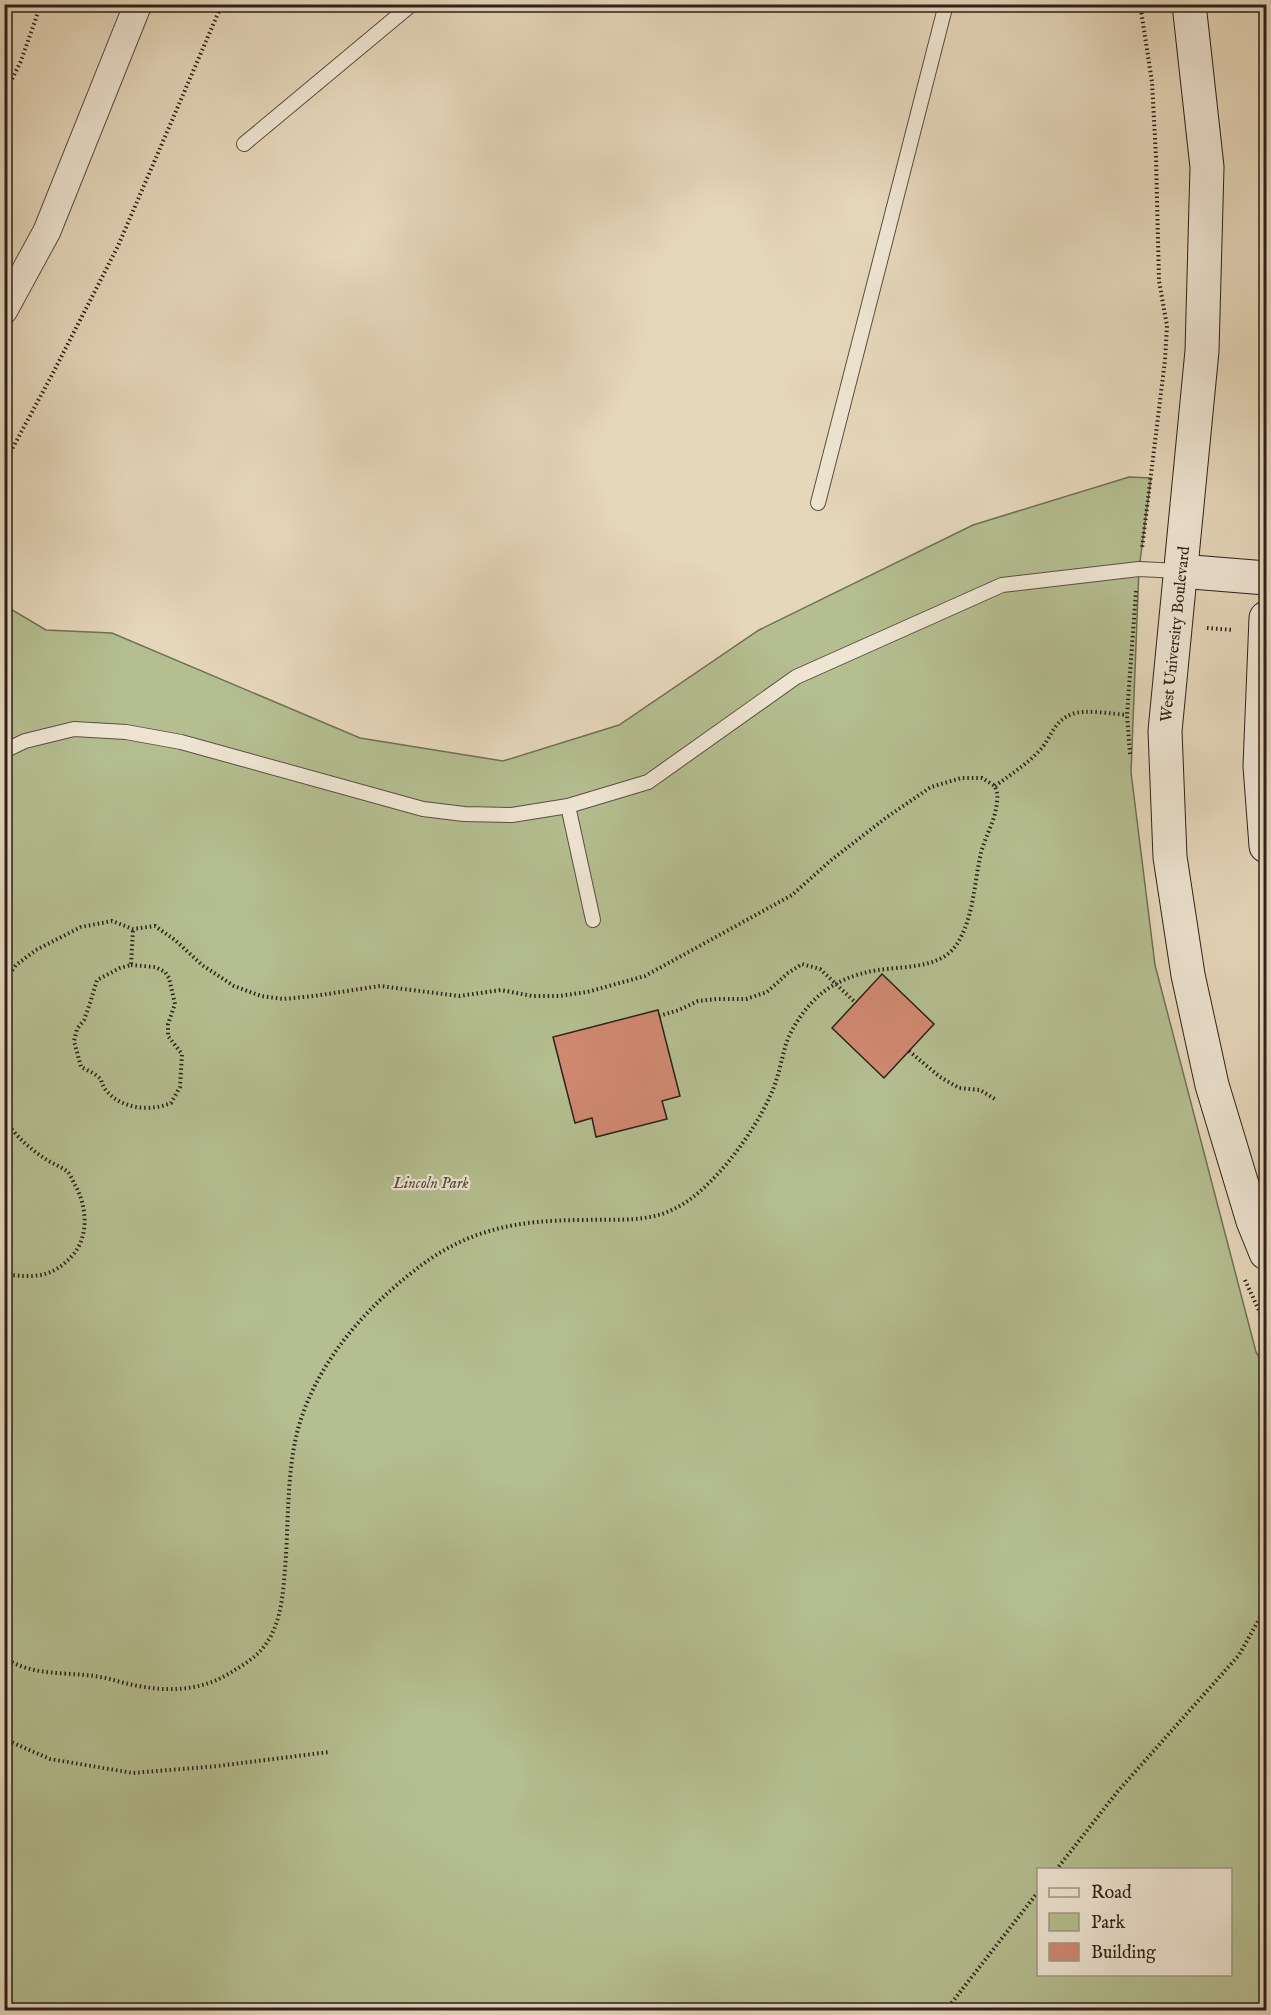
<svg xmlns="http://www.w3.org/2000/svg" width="1271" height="2015" font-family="'IM FELL English',serif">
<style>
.green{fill:#b4be90;stroke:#707056;stroke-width:1.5;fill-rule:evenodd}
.building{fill:#cf8971;stroke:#2d211c;stroke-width:1.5}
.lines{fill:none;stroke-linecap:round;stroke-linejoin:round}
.service-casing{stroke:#5b4e44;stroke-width:16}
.minor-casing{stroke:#5b4e44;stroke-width:29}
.secondary-casing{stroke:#2d211c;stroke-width:35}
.path{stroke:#2d211c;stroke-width:4;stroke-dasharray:1.5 3;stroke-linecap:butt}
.service{stroke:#eee5d2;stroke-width:14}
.minor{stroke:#eee5d2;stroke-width:27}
.secondary{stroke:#eee5d2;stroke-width:33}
.labels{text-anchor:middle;stroke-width:4.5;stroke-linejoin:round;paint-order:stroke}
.street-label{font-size:16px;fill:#2d211c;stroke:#eee5d2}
.park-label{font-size:16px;font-style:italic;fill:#4f4839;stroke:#eee5d2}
</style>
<rect width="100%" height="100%" fill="#e5d7ba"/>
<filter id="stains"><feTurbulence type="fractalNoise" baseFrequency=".00333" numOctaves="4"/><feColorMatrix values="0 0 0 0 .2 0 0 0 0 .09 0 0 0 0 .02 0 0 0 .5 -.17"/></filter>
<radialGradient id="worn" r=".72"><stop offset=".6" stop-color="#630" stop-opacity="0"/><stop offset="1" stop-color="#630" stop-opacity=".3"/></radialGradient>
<path class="green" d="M1129 477 1151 478 1139 569 1131 772 1155 965 1256 1352 1266 1369V2010H5L4 605 46 630 112 633 360 738 503 761 619 725 759 630 973 525ZM1038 1870H1230V1974H1038Z"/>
<g class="building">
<polygon points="882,974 934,1024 884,1078 832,1028"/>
<polygon points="658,1010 680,1096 662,1101 667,1119 596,1137 592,1118 575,1123 553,1037"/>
</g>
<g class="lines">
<g class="service-casing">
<g id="service">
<polyline points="244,144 412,4"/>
<polyline points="818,503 946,4"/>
<polyline points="4,751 25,741 74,729 126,732 181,742 423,809 464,814 512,815 568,806 648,782 796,677 1002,585 1139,569 1180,571"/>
<polyline points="568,806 593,920"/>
</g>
</g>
<g class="minor-casing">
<polyline id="minor" points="4,310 47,231 138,4"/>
</g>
<g class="secondary-casing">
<g id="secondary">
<polyline points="1189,4 1207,167 1202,351 1165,731 1170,857 1188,975 1212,1085 1253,1221 1266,1253"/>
<polyline points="1180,571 1266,578"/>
<polyline points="1266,618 1260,766 1266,846"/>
</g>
</g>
<g class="path">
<polyline points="1140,4 1152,82 1156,157 1159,281 1167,326 1165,360 1142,548"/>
<polyline points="4,95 21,61 41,4"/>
<polyline points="4,464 53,373 118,246 222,4"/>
<polyline points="1207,628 1233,630"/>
<polyline points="1130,754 1127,715 1136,591"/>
<path d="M995 786C1010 775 1026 765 1039 751 1052 738 1052 722 1072 714 1085 709 1113 714 1127 715"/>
<path d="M131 965 155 967 165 972 169 978 175 1004 168 1024V1036L182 1054 180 1087 171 1103C150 1112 120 1109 105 1089 103 1086 102 1083 101 1080 97 1074 87 1070 81 1067L74 1041 77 1029 84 1020 90 1003 97 980 120 968 131 965 133 929"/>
<path d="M4 981 16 965 36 950 81 927 112 921 133 929 155 926 175 940 202 965 234 986 261 996 283 999 314 996 380 986 459 996 501 990 532 996H559L587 992 645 976 792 895 830 861 887 817 931 787 961 778H982L995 786C997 793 998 794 997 801 996 820 985 836 981 853 974 883 974 917 957 944 938 973 894 964 864 973 850 976 833 984 822 993 807 1005 792 1026 786 1044 781 1061 778 1080 770 1096 754 1133 712 1190 676 1208 648 1223 616 1219 585 1220 516 1220 465 1229 410 1274 362 1312 319 1362 300 1422 286 1468 289 1521 285 1569 283 1594 281 1623 266 1644 257 1657 243 1665 230 1673 193 1696 150 1691 110 1679 76 1670 33 1679 4 1657"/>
<polyline points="659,1016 679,1010 698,1001 717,999 746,999 767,992 788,973 802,964 820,969 856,1003"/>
<polyline points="909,1051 940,1077 959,1088 980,1090 995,1099"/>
<path d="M4 1118C15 1136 30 1149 47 1160 54 1164 61 1167 67 1171 70 1174 72 1179 74 1183 87 1205 90 1236 72 1256 52 1278 33 1278 4 1274"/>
<polyline points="1245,1280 1266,1326"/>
<polyline points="4,1739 50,1759 133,1773 218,1766 329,1752"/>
<polyline points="1056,1870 1118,1791 1239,1655 1266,1607"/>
<polyline points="946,2010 1038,1892"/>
</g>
<use href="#service" class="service"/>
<use href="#minor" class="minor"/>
<use href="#secondary" class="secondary"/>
</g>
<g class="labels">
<g class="street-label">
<text transform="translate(1174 634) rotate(-84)" y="6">West University Boulevard</text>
</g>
<g class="park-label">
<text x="431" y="1188">Lincoln Park</text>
</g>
</g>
<rect width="1271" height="2015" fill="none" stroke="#e5d7ba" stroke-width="24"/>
<rect x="6" y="6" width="1259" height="2003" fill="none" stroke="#2d211c" stroke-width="3"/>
<rect x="12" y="12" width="1247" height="1991" fill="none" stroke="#2d211c" stroke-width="1.5"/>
<rect x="1037" y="1868" width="195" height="108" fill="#eee5d2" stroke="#a19789" stroke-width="1.5"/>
<rect x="1049" y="1888" width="30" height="9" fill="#eee5d2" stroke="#a19789" stroke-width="1.5"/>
<text x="1091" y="1898" font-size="18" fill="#2d211c">Road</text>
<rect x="1049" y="1913" width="30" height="18" fill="#b4be90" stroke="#a19789" stroke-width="1.5"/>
<text x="1091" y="1928" font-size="18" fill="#2d211c">Park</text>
<rect x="1049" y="1943" width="30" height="18" fill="#cf8971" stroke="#a19789" stroke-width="1.5"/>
<text x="1091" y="1958" font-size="18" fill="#2d211c">Building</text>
<rect width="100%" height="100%" filter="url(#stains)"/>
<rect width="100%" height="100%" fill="url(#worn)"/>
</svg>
